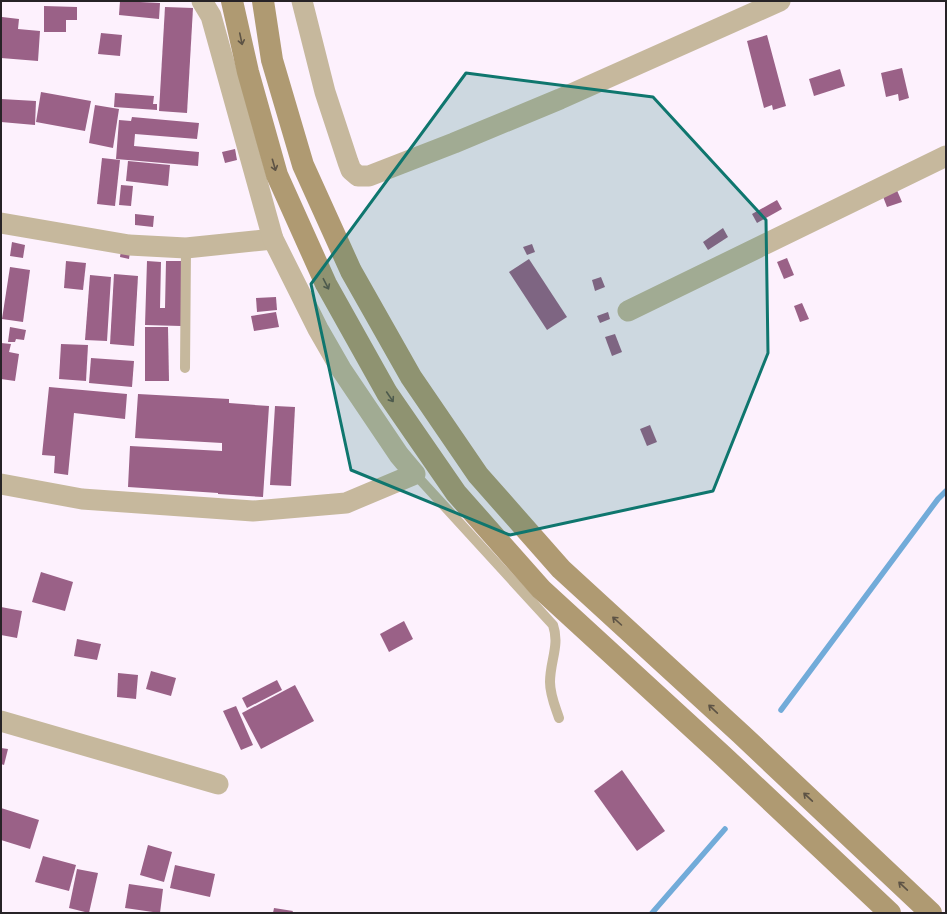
<svg xmlns="http://www.w3.org/2000/svg" width="947" height="914" font-family="Helvetica,sans-serif">
<style>
.lines{fill:none;stroke-linecap:round;stroke-linejoin:round}
.stream{stroke:#72abd9;stroke-width:5.5}
.building{fill:#9a6187}
.lane{stroke:#c6b89d;stroke-width:10}
.street{stroke:#c6b89d;stroke-width:21}
.secondary{stroke:#af9a72;stroke-width:22}
.oneway{stroke:#5d5345}
.marked{fill:#0f766e;fill-opacity:0.2;stroke:#0f766e;stroke-width:3;stroke-linejoin:round}
</style>
<rect width="100%" height="100%" fill="#fdf1fd"/>
<g class="lines">
<g class="stream">
<polyline points="781,710 938,499 946,491"/>
<polyline points="652,913 725,829"/>
</g>
</g>
<g class="building">
<polygon points="120,1 160,3 159,19 119,15"/>
<polygon points="44,6 77,7 77,20 66,20 66,32 44,32"/>
<polygon points="165,7 193,8 187,113 159,111"/>
<polygon points="2,17 19,19 18,29 40,31 38,61 1,58"/>
<polygon points="101,33 122,35 120,56 98,54"/>
<polygon points="767,35 786,106 773,110 772,105 764,108 747,41"/>
<polygon points="902,68 909,98 899,101 898,94 886,97 881,73"/>
<polygon points="840,69 845,86 814,96 809,79"/>
<polygon points="41,92 91,101 85,131 36,122"/>
<polygon points="115,93 154,96 153,104 157,104 157,110 114,107"/>
<polygon points="1,99 36,101 35,125 1,122"/>
<polygon points="95,105 119,109 113,148 89,143"/>
<polygon points="132,117 199,123 197,139 135,134 134,146 199,152 198,166 116,159 119,120 131,121"/>
<polygon points="235,149 237,160 225,163 222,152"/>
<polygon points="102,158 120,160 115,206 97,204"/>
<polygon points="128,161 170,165 168,186 126,181"/>
<polygon points="121,185 133,186 131,206 119,205"/>
<polygon points="896,188 902,202 887,207 882,194"/>
<polygon points="777,200 782,209 757,223 752,214"/>
<polygon points="135,214 154,216 153,227 135,225"/>
<polygon points="723,228 728,237 708,250 703,242"/>
<polygon points="12,242 25,245 23,258 10,256"/>
<polygon points="532,244 535,252 527,255 523,247"/>
<polygon points="121,250 130,252 129,259 120,257"/>
<polygon points="787,258 794,275 784,279 777,262"/>
<polygon points="529,259 567,317 547,330 509,272"/>
<polygon points="66,261 86,263 83,290 64,288"/>
<polygon points="147,261 161,262 160,308 165,308 166,261 183,261 181,326 145,325"/>
<polygon points="10,267 30,270 23,322 2,319"/>
<polygon points="114,274 138,276 134,346 110,344"/>
<polygon points="90,275 111,277 107,341 85,340"/>
<polygon points="601,277 605,287 595,291 592,280"/>
<polygon points="276,297 277,310 257,312 256,298"/>
<polygon points="802,303 809,319 800,322 794,306"/>
<polygon points="276,312 279,327 254,331 251,316"/>
<polygon points="608,312 610,319 600,323 597,316"/>
<polygon points="10,327 26,330 24,340 16,339 15,342 8,342"/>
<polygon points="145,327 168,327 169,381 145,381"/>
<polygon points="615,334 622,352 612,356 605,337"/>
<polygon points="1,343 11,344 9,352 19,354 15,381 1,379"/>
<polygon points="61,344 88,345 86,381 59,379"/>
<polygon points="91,358 134,361 132,387 89,383"/>
<polygon points="49,387 127,394 125,419 74,413 68,475 54,473 55,456 42,455"/>
<polygon points="138,394 229,399 229,403 269,406 263,497 218,494 218,493 128,487 130,446 222,451 222,443 135,438"/>
<polygon points="275,406 295,407 291,486 270,485"/>
<polygon points="650,425 657,442 647,446 640,429"/>
<polygon points="41,572 73,582 65,611 32,602"/>
<polygon points="1,607 22,611 17,638 1,635"/>
<polygon points="404,621 413,639 389,652 380,634"/>
<polygon points="77,639 101,644 97,660 74,656"/>
<polygon points="151,671 176,678 171,696 146,689"/>
<polygon points="118,673 138,675 136,699 117,697"/>
<polygon points="277,680 282,690 247,708 242,698"/>
<polygon points="295,685 314,721 261,749 242,713"/>
<polygon points="236,706 253,745 241,750 223,711"/>
<polygon points="1,748 8,749 4,765 1,764"/>
<polygon points="622,770 665,831 637,851 594,791"/>
<polygon points="1,808 39,820 30,849 1,840"/>
<polygon points="148,845 172,852 164,882 140,875"/>
<polygon points="43,856 76,865 69,891 35,882"/>
<polygon points="175,865 215,874 210,897 170,888"/>
<polygon points="77,869 98,873 89,913 69,908"/>
<polygon points="129,884 163,889 160,913 125,908"/>
<polygon points="274,908 293,911 292,913 273,913"/>
</g>
<g class="lines">
<g class="lane">
<polyline points="185,368 186,248"/>
<path d="M415 474 553 625C560 645 550 661 550 682 550 695 555 706 559 718"/>
</g>
<g class="street">
<polyline points="302,1 325,92 348,162 351,170 358,176 369,176 454,143 560,99 780,1"/>
<polyline points="1,223 129,245 186,248 273,239"/>
<polyline points="628,311 946,156"/>
<polyline points="1,484 82,499 253,511 346,503 415,474 399,455 341,369 318,329 273,239 211,16 202,1"/>
<polyline points="1,721 218,784"/>
</g>
<g class="secondary">
<polyline points="232,1 248,72 277,175 326,284 387,393 456,493 541,589 722,755 890,913"/>
<polyline points="263,1 272,60 303,165 351,271 411,377 478,475 561,569 741,734 931,913"/>
</g>
</g>
<defs><path id="oneway-shaft" d="M-6 0H5M1.5-3L5.5 0L1.5 3" fill="none" stroke-width="1.6" stroke-linecap="round" stroke-linejoin="round"/></defs>
<g class="oneway">
<use href="#oneway-shaft" transform="translate(241 39) rotate(78)"/>
<use href="#oneway-shaft" transform="translate(274 165) rotate(74)"/>
<use href="#oneway-shaft" transform="translate(326 284) rotate(63)"/>
<use href="#oneway-shaft" transform="translate(390 397) rotate(56)"/>
<use href="#oneway-shaft" transform="translate(617 621) rotate(-138)"/>
<use href="#oneway-shaft" transform="translate(713 709) rotate(-137)"/>
<use href="#oneway-shaft" transform="translate(808 797) rotate(-137)"/>
<use href="#oneway-shaft" transform="translate(903 886) rotate(-137)"/>
</g>
<path class="marked" d="M466 73 653 97 766 220 768 353 713 491 510 535 351 470 311 284Z"/>
<rect width="947" height="914" fill="none" stroke="#272327" stroke-width="4"/>
</svg>
